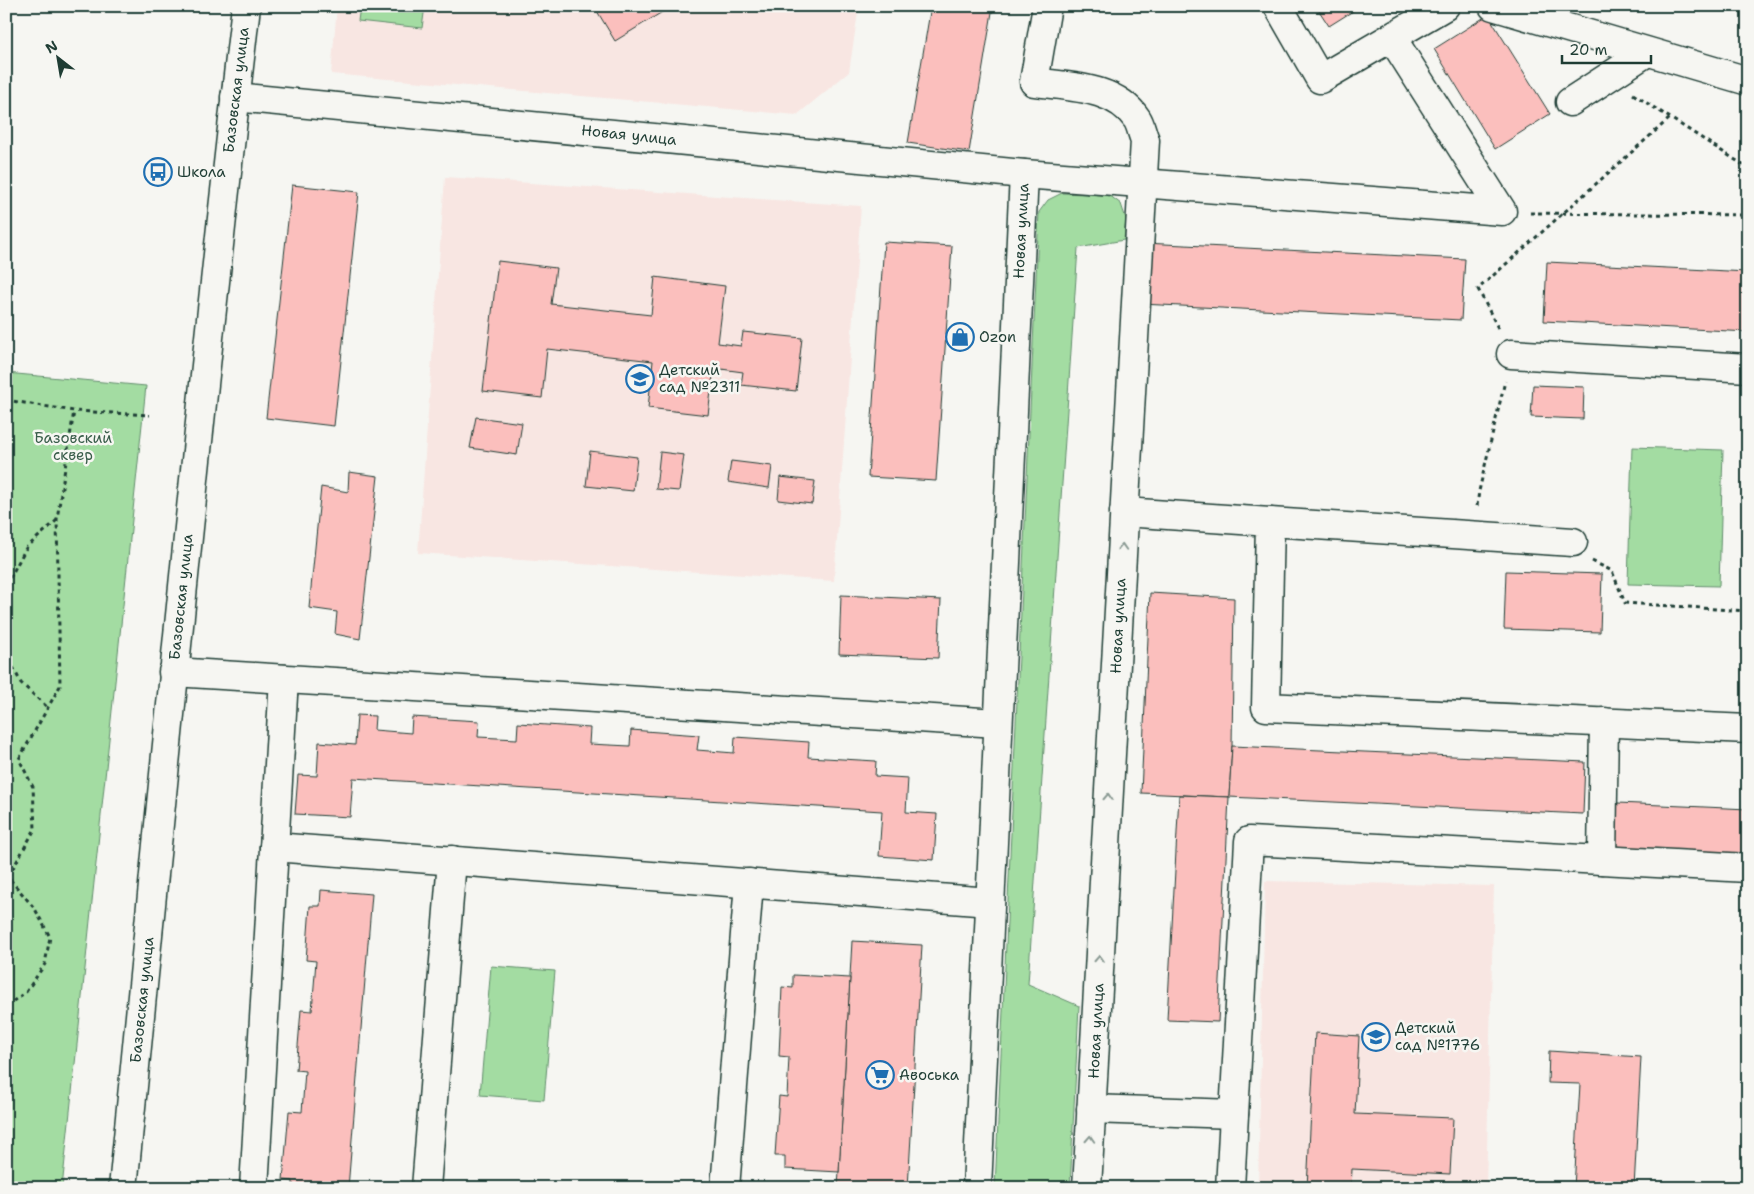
<svg xmlns="http://www.w3.org/2000/svg" width="1754" height="1194" font-family="'Shantell Sans',sans-serif">
  <style>
    .built { fill: #f8e6e2 }
    .green { fill: #a3dca2; stroke: #618c6b }
    .building { fill: #fbbfbd; stroke: #1f3d34 }
    .lines { fill: none; stroke-linecap: round; stroke-linejoin: round }
    .minor-casing { stroke: #1f3d34; stroke-width: 31 }
    .path { stroke: #1f3d34; stroke-width: 3; stroke-dasharray: 4 4; stroke-linecap: butt }
    .minor { stroke: #f6f6f2; stroke-width: 28 }
    .oneway { stroke: #8a9a93 }
    .labels { text-anchor: middle; stroke-width: 5; stroke-linejoin: round; paint-order: stroke }
    .street-label { font-size: 15px; fill: #1f3d34; stroke: #f6f6f2 }
    .poi-label { font-size: 15px; fill: #1f3d34; stroke: #f6f6f2; text-anchor: start }
    .park-label { font-size: 15px; fill: #395d4a; stroke: #f6f6f2 }
  </style>
  <rect width="100%" height="100%" fill="#f6f6f2"/>
  <filter id="ink" filterUnits="userSpaceOnUse"><feTurbulence type="fractalNoise" baseFrequency=".02" numOctaves="2"/><feDisplacementMap in="SourceGraphic" scale="10" xChannelSelector="R" yChannelSelector="G"/><feConvolveMatrix kernelMatrix="1 2 1 2 8 2 1 2 1" color-interpolation-filters="sRGB"/></filter>
  <g filter="url(#ink)">
    <g class="built">
      <path d="M337 6H859L849 72 797 115 331 74Z"/>
      <path d="M445 177 861 206 834 581 418 553Z"/>
      <path d="M1265 881 1494 886 1486 1188H1258Z"/>
    </g>
    <g class="green">
      <path d="M360 6H425L422 28 358 21Z"/>
      <path d="M1062 193 1109 195 1121 204 1126 219 1124 240 1078 248 1028 984 1079 1006 1070 1188H995L1039 212 1048 200Z"/>
      <path d="M6 373 146 386 62 1188H6Z"/>
      <path d="M1632 447 1723 450 1719 586 1628 584Z"/>
      <path d="M491 966 555 971 544 1100 480 1095Z"/>
    </g>
    <g class="building">
      <path d="M594 6H672L615 41Z"/>
      <path d="M931 6H993L969 152 908 143Z"/>
      <path d="M1316 6H1361L1329 26Z"/>
      <path d="M1488 15 1550 114 1495 149 1434 49Z"/>
      <path d="M292 185 359 192 334 426 266 418Z"/>
      <path d="M884 242 952 246 936 481 868 477Z"/>
      <path d="M1144 243 1465 259 1461 320 1141 304Z"/>
      <path d="M498 261 556 268 551 304 651 315 655 277 725 286 718 343 741 346 743 332 802 338 796 391 741 385 743 372 714 368 708 415 648 408 653 361 547 349 542 398 483 391Z"/>
      <path d="M1547 262 1748 272V332L1544 321Z"/>
      <path d="M1533 385 1584 387 1583 419 1531 417Z"/>
      <path d="M476 417 522 423 517 455 470 448Z"/>
      <path d="M590 451 637 457 633 491 586 486Z"/>
      <path d="M660 452 684 455 679 491 656 489Z"/>
      <path d="M731 461 772 466 769 488 728 482Z"/>
      <path d="M349 472 378 476 360 639 335 634 337 612 309 608 321 487 348 492Z"/>
      <path d="M780 477 815 481 812 504 778 500Z"/>
      <path d="M1506 571 1602 574 1600 632 1504 629Z"/>
      <path d="M1150 593 1234 598 1232 746 1229 797 1141 793Z"/>
      <path d="M841 595 941 600 938 658 839 654Z"/>
      <path d="M357 715 375 716 374 730 411 733 412 717 479 721 478 737 517 739 518 723 590 728 589 744 630 746 631 730 699 735 697 750 734 753 735 737 809 742 808 757 876 761 875 776 908 778 906 812 937 814 934 860 879 856 882 811 353 778 350 817 295 814 298 775 317 776 319 742 355 745Z"/>
      <path d="M1232 746 1585 762 1583 814 1229 797Z"/>
      <path d="M1179 795 1229 797 1218 1022 1167 1020Z"/>
      <path d="M1596 802 1748 809V861L1594 854Z"/>
      <path d="M321 890 372 894 348 1188H293V1181L283 1180 289 1111 302 1112 305 1071 296 1070 301 1010 312 1011 316 961 306 960 310 906H320Z"/>
      <path d="M852 941 922 945 908 1188H838Z"/>
      <path d="M793 975 850 978 839 1172 785 1169V1156H775L779 1096 787 1097 789 1057 779 1056 782 987 793 988Z"/>
      <path d="M1315 1033 1359 1036 1355 1114 1453 1118 1450 1174 1352 1169 1351 1188H1307Z"/>
      <path d="M1549 1051 1641 1057 1634 1188H1574L1580 1084 1548 1083Z"/>
    </g>
    <g class="lines">
      <defs>
        <g id="minor">
          <path d="M1047 6 1034 82C1069 87 1115 86 1137 119 1141 125 1142 134 1145 140L1087 1188"/>
          <path d="M1278 6 1320 79 1445 6"/>
          <path d="M1493 6 1748 81"/>
          <path d="M235 97 1024 174 1502 211 1392 38"/>
          <path d="M1570 102 1647 52"/>
          <path d="M1511 354 1748 368"/>
          <path d="M1124 512 1270 522 1266 707 1748 729"/>
          <path d="M1270 522 1573 542"/>
          <path d="M173 672 998 723"/>
          <path d="M274 847 990 902"/>
          <path d="M1602 860 1604 722"/>
          <path d="M1091 1109 1234 1114"/>
          <path d="M123 1188C162 794 200 400 246 6"/>
          <path d="M254 1188 284 679"/>
          <path d="M426 1188 452 860"/>
          <path d="M725 1188 749 883"/>
          <path d="M977 1188 1024 174"/>
          <path d="M1230 1188 1249 841 1748 868"/>
        </g>
      </defs>
      <use href="#minor" class="minor-casing"/>
      <g class="path">
        <path d="M1633 94 1748 168"/>
        <path d="M1530 213 1748 215"/>
        <path d="M1498 328 1478 289 1670 118"/>
        <path d="M6 400 74 411 150 415"/>
        <path d="M1477 506 1479 491 1505 381"/>
        <path d="M1592 561 1612 571 1625 603 1748 611"/>
        <path d="M6 585 26 548 57 520"/>
        <path d="M6 653 21 683 48 708"/>
        <path d="M6 1006 26 992 45 964 50 937 35 909 8 877 35 829 33 787 19 759 60 686 57 519 74 411"/>
      </g>
      <use href="#minor" class="minor"/>
    </g>
    <defs><path id="oneway-chevron" d="M-2-3.5L2.5 0L-2 3.5" fill="none" stroke-width="1.6" stroke-linecap="round" stroke-linejoin="round" transform="scale(1.25)"/></defs>
    <g class="oneway">
      <use href="#oneway-chevron" transform="translate(1122 547) rotate(-87)"/>
      <use href="#oneway-chevron" transform="translate(1108 797) rotate(-87)"/>
      <use href="#oneway-chevron" transform="translate(1099 959) rotate(-87)"/>
      <use href="#oneway-chevron" transform="translate(1090 1139) rotate(-87)"/>
    </g>
  </g>
  <defs>
    <symbol id="bus-ring" viewBox="-11 -11 22 22"><circle r="9.5" fill="#f6f6f2" stroke="#1f6fb2" stroke-width="1.5"/><path d="M-5-6H5V4H4V6H2V4H-2V6H-4V4H-5ZM-3.5-4V0h7V-4ZM-3.5 1.2v1.5H-2V1.2ZM2 1.2v1.5H3.5V1.2Z" fill="#1f6fb2"/></symbol>
    <symbol id="shop-ring" viewBox="-11 -11 22 22"><circle r="9.5" fill="#f6f6f2" stroke="#1f6fb2" stroke-width="1.5"/><path d="M-5-2.5h2.3a2.7 3.5 0 0 1 5.4 0H5L5.5 6h-11ZM-1.5-2.5h3a1.5 2.3 0 0 0-3 0Z" fill="#1f6fb2"/></symbol>
    <symbol id="school-ring" viewBox="-11 -11 22 22"><circle r="9.5" fill="#f6f6f2" stroke="#1f6fb2" stroke-width="1.5"/><path d="M0-5L7-2L0 1L-7-2ZM-4 1L0 2.5L4 1V4Q0 6-4 4Z" fill="#1f6fb2"/></symbol>
    <symbol id="supermarket-ring" viewBox="-11 -11 22 22"><circle r="9.5" fill="#f6f6f2" stroke="#1f6fb2" stroke-width="1.5"/><path d="M-6-5.5h2.5l.6 2H6L4.5 2H-2.5L-4.4-4H-6ZM-1.5 3.2a1.3 1.3 0 1 0 .1 0ZM3 3.2a1.3 1.3 0 1 0 .1 0Z" fill="#1f6fb2"/></symbol>
  </defs>
  <g fill-rule="evenodd">
    <use href="#bus-ring" x="142" y="156" width="32" height="32"/>
    <use href="#shop-ring" x="944" y="321" width="32" height="32"/>
    <use href="#school-ring" x="624" y="363" width="32" height="32"/>
    <use href="#school-ring" x="1360" y="1021" width="32" height="32"/>
    <use href="#supermarket-ring" x="864" y="1059" width="32" height="32"/>
  </g>
  <g class="labels">
    <g class="street-label">
      <text transform="translate(236 90) rotate(-83)" y="5">Базовская улица</text>
      <text transform="translate(629 135) rotate(6)" y="5">Новая улица</text>
      <text transform="translate(1021 231) rotate(-87)" y="5">Новая улица</text>
      <text transform="translate(181 597) rotate(-84)" y="5">Базовская улица</text>
      <text transform="translate(1118 626) rotate(-87)" y="5">Новая улица</text>
      <text transform="translate(142 1000) rotate(-84)" y="5">Базовская улица</text>
      <text transform="translate(1096 1031) rotate(-87)" y="5">Новая улица</text>
    </g>
    <g class="poi-label">
      <text x="177" y="177">Школа</text>
      <text x="979" y="342">Ozon</text>
      <text x="659" y="375">Детский<tspan x="659" dy="17">сад №2311</tspan></text>
      <text x="1395" y="1033">Детский<tspan x="1395" dy="17">сад №1776</tspan></text>
      <text x="899" y="1080">Авоська</text>
    </g>
    <g class="park-label">
      <text x="73" y="443">Базовский<tspan x="73" dy="17">сквер</tspan></text>
    </g>
  </g>
  <rect width="1754" height="1194" fill="none" stroke="#f6f6f2" stroke-width="25"/>
  <rect x="12" y="12" width="1729" height="1169" fill="none" stroke="#1f3d34" stroke-width="2" filter="url(#ink)"/>
  <g transform="translate(58 58) rotate(329)" stroke="#f6f6f2" stroke-width="4" paint-order="stroke">
  <path d="M0-4L9 19L0 12L-9 19Z" fill="#1f3d34"/>
  <text y="-8" font-size="14" font-weight="bold" text-anchor="middle" fill="#1f3d34">N</text>
  </g>
  <path d="M1562 55v8h89v-8" fill="none" stroke="#1f3d34" stroke-width="2.5"/>
  <text x="1569" y="55" font-size="15" fill="#1f3d34" stroke="#f6f6f2" stroke-width="4" paint-order="stroke">20 m</text>
</svg>
